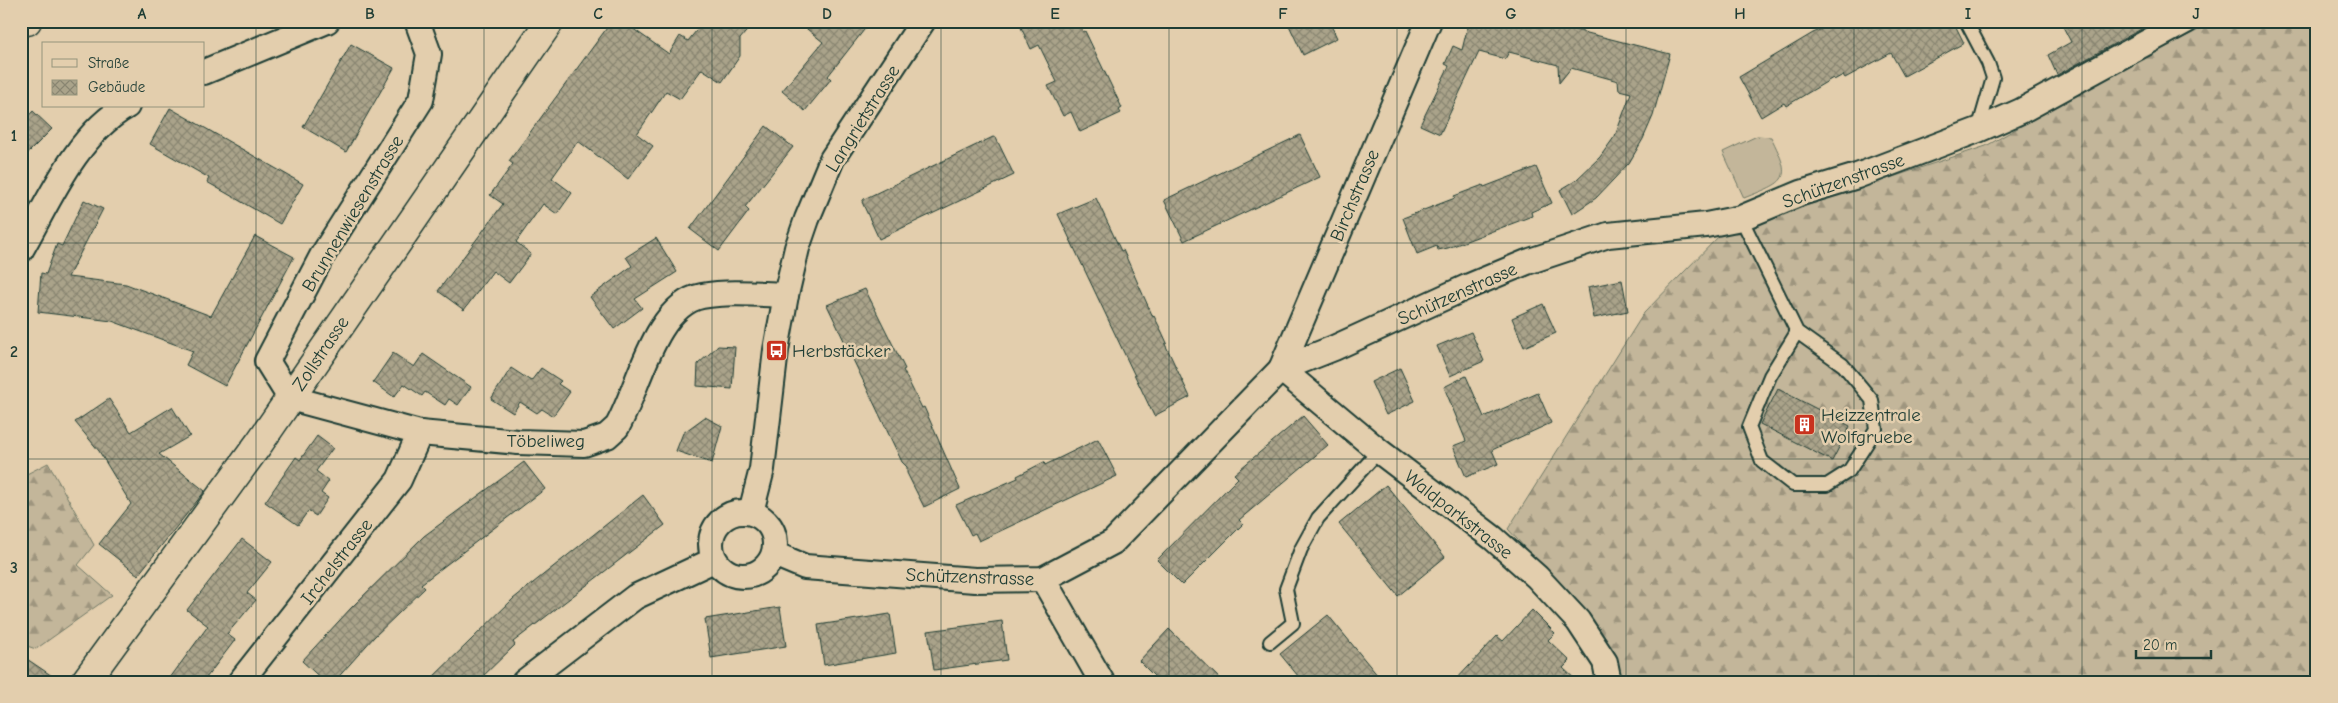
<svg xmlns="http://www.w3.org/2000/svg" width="2338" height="703" font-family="'Comic Neue',sans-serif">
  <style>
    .green { fill: #c3b69a; stroke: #717a67 }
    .forest { fill: url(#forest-firs); stroke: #717a67 }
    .building { fill: url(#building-cross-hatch); stroke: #1f3d34 }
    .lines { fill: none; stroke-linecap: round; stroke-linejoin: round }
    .lane-casing { stroke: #1f3d34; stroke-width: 16 }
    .street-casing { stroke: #1f3d34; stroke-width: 28 }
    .secondary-casing { stroke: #1f3d34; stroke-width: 31 }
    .primary-casing { stroke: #1f3d34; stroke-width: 31 }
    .lane { stroke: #e3cead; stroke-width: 12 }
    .street { stroke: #e3cead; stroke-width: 24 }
    .secondary { stroke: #e3cead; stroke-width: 28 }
    .primary { stroke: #e3cead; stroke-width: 28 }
    .grid { fill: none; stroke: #1f3d34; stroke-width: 1; stroke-opacity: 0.55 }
    .labels { text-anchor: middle; stroke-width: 5; stroke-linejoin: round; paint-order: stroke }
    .street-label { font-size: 19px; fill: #1f3d34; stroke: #e3cead }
    .poi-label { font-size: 19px; fill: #1f3d34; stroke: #e3cead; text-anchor: start }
    .neatline { fill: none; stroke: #1f3d34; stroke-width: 2 }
    .grid-label { font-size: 16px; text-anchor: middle; font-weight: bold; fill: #1f3d34 }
  </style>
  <defs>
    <pattern id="forest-firs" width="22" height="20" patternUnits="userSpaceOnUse" patternTransform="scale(1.25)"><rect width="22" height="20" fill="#c3b69a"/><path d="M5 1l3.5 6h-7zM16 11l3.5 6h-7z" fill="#9e957e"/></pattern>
    <pattern id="building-cross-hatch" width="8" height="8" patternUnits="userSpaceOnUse" patternTransform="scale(1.25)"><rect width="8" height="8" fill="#aaa38a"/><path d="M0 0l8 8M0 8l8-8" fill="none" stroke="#8a8672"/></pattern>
  </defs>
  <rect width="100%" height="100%" fill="#e3cead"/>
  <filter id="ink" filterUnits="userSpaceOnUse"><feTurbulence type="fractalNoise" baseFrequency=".02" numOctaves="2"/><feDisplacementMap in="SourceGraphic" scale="10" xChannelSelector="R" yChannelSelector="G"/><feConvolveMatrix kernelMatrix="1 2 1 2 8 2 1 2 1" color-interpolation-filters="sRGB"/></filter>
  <g filter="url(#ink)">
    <path class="green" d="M1757 136 1771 137C1793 181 1787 181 1744 198L1723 152Z"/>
    <g class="forest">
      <path d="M2217 21H2317V682H1620L1594 625 1508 529 1644 313 1721 234 1986 146 2132 63Z"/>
      <path d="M48 463 94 545 78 565 112 595 36 649 21 644V477Z"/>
    </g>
    <g class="building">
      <path d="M612 21H622L669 54 680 36 688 41 704 21H755L740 39V56L722 82 702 69 680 99 666 91 637 134 653 146 628 179 578 141 552 178 572 193 557 214 543 204 516 242 531 254 509 283 493 271 464 310 438 291 503 204 490 195 513 164 509 161Z"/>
      <path d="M797 21H871L828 76 831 79 805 111 782 91 823 42Z"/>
      <path d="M1018 21H1078L1083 32 1085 31 1122 108 1119 110 1121 113 1080 132 1071 112 1063 116 1048 86 1057 82 1039 45 1031 49Z"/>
      <path d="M1287 21H1329L1337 38 1303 55Z"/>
      <path d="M1469 21H1540L1670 54 1653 116 1643 139 1629 163 1596 198 1572 214 1560 190 1575 181 1600 157 1615 136 1631 93 1619 90 1618 81 1571 68 1559 83 1558 65 1509 52 1505 59 1479 52 1440 134 1420 125 1449 66 1445 64 1453 46 1462 50Z"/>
      <path d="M1839 21H1953L1964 43 1904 76 1891 53 1845 78 1843 75 1834 80 1833 78 1786 106 1784 103 1761 117 1739 77 1813 33Z"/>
      <path d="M2060 21H2156L2057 75 2048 55 2071 42Z"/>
      <path d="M351 44 394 68 346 152 303 127Z"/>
      <path d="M170 108 303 184 280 224 207 182 209 178 150 144Z"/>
      <path d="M33 111 52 129 21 160V124Z"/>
      <path d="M766 126 793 147 745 207 749 211 719 251 690 229Z"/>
      <path d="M1300 135 1320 177 1184 241 1164 200Z"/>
      <path d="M993 137 996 138 1014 175 879 239 862 202 864 199Z"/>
      <path d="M1536 167 1552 203 1531 212 1532 216 1448 248 1438 250 1437 246 1417 254 1403 218 1455 198 1454 196 1483 185 1484 187Z"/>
      <path d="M1096 198 1121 251 1123 250 1153 317 1154 316 1162 332 1167 343 1165 344 1190 397 1154 416 1058 214Z"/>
      <path d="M84 200 103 209 68 277 126 284 211 316 255 236 294 257 225 386 186 365 193 351 112 321 38 312 41 273 46 274 57 244 62 246Z"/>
      <path d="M656 238 677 272 635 299 642 308 614 329 590 297 632 266 626 257Z"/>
      <path d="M1622 280 1628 311 1594 318 1588 287Z"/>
      <path d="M865 289 905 369 903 370 922 408 924 407 960 489 924 507 907 473V467L902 462 827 305Z"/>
      <path d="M1543 304 1556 333 1524 347 1512 318Z"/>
      <path d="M1471 332 1484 361 1450 376 1437 346Z"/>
      <path d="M718 346 735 347 732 389 697 386 698 364Z"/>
      <path d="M393 353 414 367 423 354 471 387 458 405 449 399 445 405 425 392 422 396 404 384 394 397 373 382Z"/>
      <path d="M511 368 531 381 541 368 561 381 558 384 570 392 553 416 542 409 537 413 520 402 513 413 491 399Z"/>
      <path d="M1400 368 1415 401 1386 415 1371 382Z"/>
      <path d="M1466 376 1484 417 1538 393 1551 423 1492 450 1498 464 1466 477 1453 446 1466 441 1444 387Z"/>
      <path d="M1778 389 1850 426 1832 461 1760 424Z"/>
      <path d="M109 399 131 432 172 407 190 436 159 454 205 491 138 575 99 544 131 504 99 451 75 422Z"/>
      <path d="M1303 416 1328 445 1239 520 1243 524 1182 585 1157 560 1238 478 1234 474Z"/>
      <path d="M705 417 722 426 712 463 676 451 683 433Z"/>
      <path d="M317 436 333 448 316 471 329 481 321 493 328 498 316 516 308 511 298 525 265 502 296 457 300 460Z"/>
      <path d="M1098 439 1117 476 979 541 975 533 971 535 956 505 1018 478 1017 476 1044 462 1045 465Z"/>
      <path d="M524 462 545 489 421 584 425 588 374 637 334 682H325L302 661 351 608 424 536Z"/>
      <path d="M1386 485 1445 557 1398 596 1339 524Z"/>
      <path d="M643 495 665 525 513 642 515 645 477 682H428L513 599Z"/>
      <path d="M242 539 272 562 247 593 256 600 227 634 235 640 203 682H167L208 626 187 610Z"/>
      <path d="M780 607 786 646 711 658 705 619Z"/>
      <path d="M1532 610 1555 633 1548 640 1570 661 1563 668 1578 682H1454L1497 636 1503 641Z"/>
      <path d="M890 614 896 653 824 665 818 625Z"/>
      <path d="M1328 615 1383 682H1303L1280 654Z"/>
      <path d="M1002 621 1007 660 934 670 928 631Z"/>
      <path d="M1169 629 1223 682H1160L1139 661Z"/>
      <path d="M21 655 61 682H21Z"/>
    </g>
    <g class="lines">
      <defs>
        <g id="lane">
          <path d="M1966 21 1988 63 1993 78 1978 130"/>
          <path d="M1741 218 1797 332 1843 365 1872 400 1876 429 1849 471 1827 485H1793L1762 461 1749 427 1770 376 1797 332"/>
          <path d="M1270 642 1293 623 1286 589 1301 549 1318 518 1379 451"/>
        </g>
        <g id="street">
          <path d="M417 21 429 54 421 100 322 256 267 361 290 398 420 433 518 442 584 444 607 436 617 427C638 391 654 305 702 296 729 291 758 294 786 295"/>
          <path d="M204 72 327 21"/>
          <path d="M21 250C49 201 76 135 127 106"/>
          <path d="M1281 369 1379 451 1493 538 1537 577 1578 621 1605 662 1609 682"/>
          <path d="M1281 369 1429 21"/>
          <circle cx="743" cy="544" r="32"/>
          <path d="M751 512 762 469 776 350 786 295 797 248 807 219 832 159 923 21"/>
          <path d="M774 554 805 567 975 580 1043 579 1113 542 1281 369 1334 348 1467 287 1527 262 1608 235 1706 225 1741 218 1801 193 1857 176 1978 130 2021 111 2186 21"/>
          <path d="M1043 579 1102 682"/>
          <path d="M240 682 399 480 420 433"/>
          <path d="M524 682 635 597 714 560"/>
        </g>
        <path id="secondary" d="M21 22 27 21"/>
        <path id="primary" d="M85 682 260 442 550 21"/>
      </defs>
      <use href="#lane" class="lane-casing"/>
      <use href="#street" class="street-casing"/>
      <use href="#secondary" class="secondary-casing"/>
      <use href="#primary" class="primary-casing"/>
      <use href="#lane" class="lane"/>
      <use href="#street" class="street"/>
      <use href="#secondary" class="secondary"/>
      <use href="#primary" class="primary"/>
    </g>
  </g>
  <path class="grid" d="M256 21V682M484 21V682M712 21V682M941 21V682M1169 21V682M1397 21V682M1626 21V682M1854 21V682M2082 21V682M21 243H2317M21 459H2317"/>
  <defs>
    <symbol id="bus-square" viewBox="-11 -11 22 22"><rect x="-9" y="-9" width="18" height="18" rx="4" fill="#c8321e" stroke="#e3cead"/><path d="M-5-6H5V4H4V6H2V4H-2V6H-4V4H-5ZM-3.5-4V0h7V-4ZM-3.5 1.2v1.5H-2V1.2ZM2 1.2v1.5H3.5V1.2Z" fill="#fff"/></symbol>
    <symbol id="building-square" viewBox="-11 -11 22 22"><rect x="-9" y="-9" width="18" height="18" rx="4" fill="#c8321e" stroke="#e3cead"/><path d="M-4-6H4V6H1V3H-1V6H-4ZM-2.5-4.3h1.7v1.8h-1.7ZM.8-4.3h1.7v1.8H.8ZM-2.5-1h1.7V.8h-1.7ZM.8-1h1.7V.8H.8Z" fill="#fff"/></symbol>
  </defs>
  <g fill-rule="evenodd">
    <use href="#bus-square" x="764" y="338" width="25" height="25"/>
    <use href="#building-square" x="1792" y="412" width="25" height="25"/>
  </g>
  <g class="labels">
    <g class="street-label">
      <text transform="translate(862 118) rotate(-58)" y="7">Langrietstrasse</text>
      <text transform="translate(1843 180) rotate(-20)" y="7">Schützenstrasse</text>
      <text transform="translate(1354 195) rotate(-67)" y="7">Birchstrasse</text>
      <text transform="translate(352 213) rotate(-59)" y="7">Brunnenwiesenstrasse</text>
      <text transform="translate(1457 293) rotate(-24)" y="7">Schützenstrasse</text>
      <text transform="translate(320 353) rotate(-56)" y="7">Zollstrasse</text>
      <text x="546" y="447">Töbeliweg</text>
      <text transform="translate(1459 514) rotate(38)" y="7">Waldparkstrasse</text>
      <text transform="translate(336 561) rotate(-52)" y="7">Irchelstrasse</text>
      <text transform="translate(970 576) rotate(2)" y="7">Schützenstrasse</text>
    </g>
    <g class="poi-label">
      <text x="792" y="357">Herbstäcker</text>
      <text x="1821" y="421">Heizzentrale<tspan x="1821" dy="22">Wolfgruebe</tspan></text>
    </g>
  </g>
  <rect width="2338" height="703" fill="none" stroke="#e3cead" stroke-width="55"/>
  <rect x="42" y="42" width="162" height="65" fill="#e3cead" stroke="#95947d"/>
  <rect x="52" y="59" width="25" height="8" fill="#e3cead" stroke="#95947d"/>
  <text x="88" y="68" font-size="15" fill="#1f3d34">Straße</text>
  <rect x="52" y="80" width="25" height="15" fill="url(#building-cross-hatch)" stroke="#95947d"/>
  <text x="88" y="92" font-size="15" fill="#1f3d34">Gebäude</text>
  <path d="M2136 650v8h75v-8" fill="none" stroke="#1f3d34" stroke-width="2.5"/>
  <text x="2143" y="650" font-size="15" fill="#1f3d34" stroke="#e3cead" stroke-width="4" paint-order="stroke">20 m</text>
  <rect x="28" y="28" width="2282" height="648" class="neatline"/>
  <g class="grid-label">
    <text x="142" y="19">A</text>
    <text x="370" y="19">B</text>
    <text x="598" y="19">C</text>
    <text x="827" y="19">D</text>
    <text x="1055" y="19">E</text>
    <text x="1283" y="19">F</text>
    <text x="1511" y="19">G</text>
    <text x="1740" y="19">H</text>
    <text x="1968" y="19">I</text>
    <text x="2196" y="19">J</text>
    <text x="14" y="141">1</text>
    <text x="14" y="357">2</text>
    <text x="14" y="573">3</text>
  </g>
</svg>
